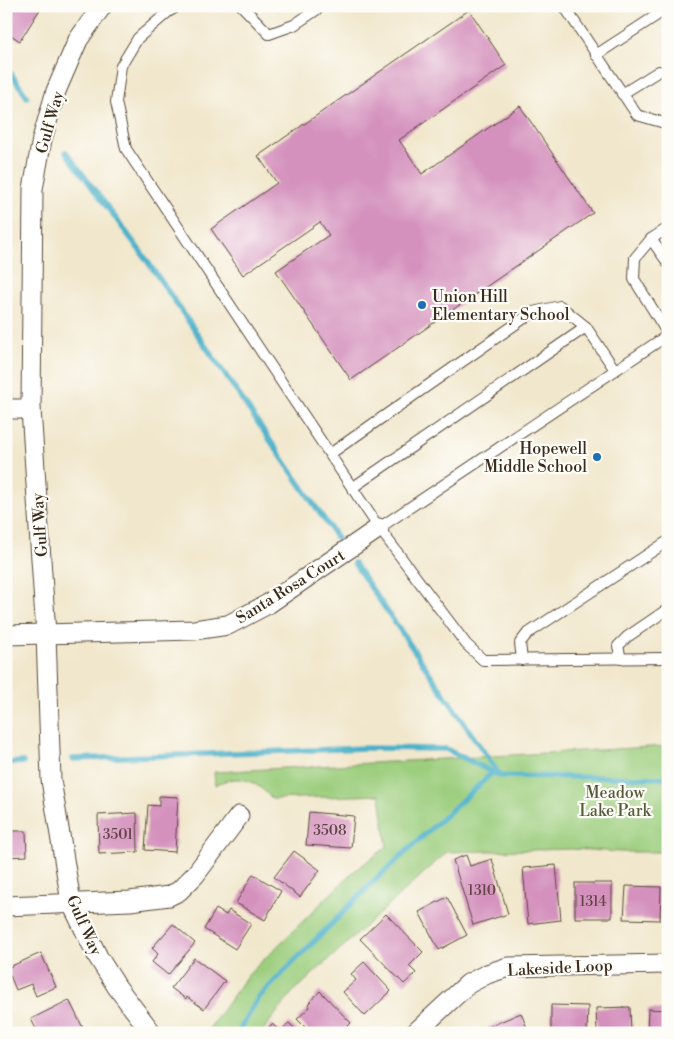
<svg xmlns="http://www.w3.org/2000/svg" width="674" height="1039" font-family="'Libre Bodoni',serif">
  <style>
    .green { fill: #9cce7e; stroke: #6c7c4e }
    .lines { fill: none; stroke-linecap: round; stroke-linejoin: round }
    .stream { stroke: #4ab0c9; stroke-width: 5.5 }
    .building { fill: #d491bd }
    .service-casing { stroke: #564638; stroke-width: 12 }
    .minor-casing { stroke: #564638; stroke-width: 21 }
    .service { stroke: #fff; stroke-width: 10 }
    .minor { stroke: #fff; stroke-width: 19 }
    .poi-dot { fill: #1f6fb2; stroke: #fdfcf7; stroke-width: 2 }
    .labels { text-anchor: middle; stroke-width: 4.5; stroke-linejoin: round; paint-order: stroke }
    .number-label { font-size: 14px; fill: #614446 }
    .street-label { font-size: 16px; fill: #3b2a1e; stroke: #fdfcf7 }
    .poi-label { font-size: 16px; fill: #3b2a1e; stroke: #fdfcf7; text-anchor: start }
    .park-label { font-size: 16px; fill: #585b3b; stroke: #fdfcf7 }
  </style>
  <rect width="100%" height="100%" fill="#fdfcf7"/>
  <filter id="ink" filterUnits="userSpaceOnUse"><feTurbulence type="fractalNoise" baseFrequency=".02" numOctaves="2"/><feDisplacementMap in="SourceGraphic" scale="10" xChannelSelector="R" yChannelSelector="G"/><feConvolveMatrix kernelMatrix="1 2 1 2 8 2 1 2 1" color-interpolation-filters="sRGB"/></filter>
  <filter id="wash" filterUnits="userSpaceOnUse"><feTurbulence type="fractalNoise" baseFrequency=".0096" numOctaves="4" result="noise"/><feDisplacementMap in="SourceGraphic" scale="20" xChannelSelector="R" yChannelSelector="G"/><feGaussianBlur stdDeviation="1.12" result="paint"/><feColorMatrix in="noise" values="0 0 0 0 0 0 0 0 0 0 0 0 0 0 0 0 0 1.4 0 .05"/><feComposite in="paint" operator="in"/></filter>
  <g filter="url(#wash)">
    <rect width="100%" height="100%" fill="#f1e7cc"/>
    <path class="green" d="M668 746V852H621L572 849 447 852 292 993 261 1033H206L248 975 354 871 387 847 380 795 272 799C255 780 240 773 215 785L214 772Z"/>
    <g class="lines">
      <g class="stream">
        <path d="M6 70 10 72 27 97"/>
        <path d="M66 152 141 252 337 538"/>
        <path d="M354 563 499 774"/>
        <path d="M73 759 366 748 446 749 500 776 668 778"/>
        <path d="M6 763 23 762"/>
        <path d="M238 1033 258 998 374 881 493 772"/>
      </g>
    </g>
    <g id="blocks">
      <g class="building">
        <path d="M7 6H42L20 41 6 32Z"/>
        <path d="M469 10 506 65 399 140 422 174 520 106 593 213 351 380 276 271 329 235 320 222 243 275 211 229 277 183 258 156Z"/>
        <path d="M159 796 178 797 175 852 145 850 148 805 159 806Z"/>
        <path d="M309 812 354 816 351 848 306 845Z"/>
        <path d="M137 813 138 852 99 854 98 815Z"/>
        <path d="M6 821H8L9 831H26L27 856 6 857Z"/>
        <path d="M294 851 320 870 300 897 274 877Z"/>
        <path d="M466 855 470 866 492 859 508 914 473 925 453 860Z"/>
        <path d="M556 865 561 920 528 924 523 868Z"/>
        <path d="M253 874 281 891 265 920 236 903Z"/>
        <rect x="575" y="883" width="37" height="35"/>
        <path d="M626 886 661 887 660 920 624 919Z"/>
        <path d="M447 897 467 935 439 950 419 912Z"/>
        <path d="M216 909 226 915 229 910 251 924 235 949 204 929Z"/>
        <path d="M386 914 423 952 409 966 416 973 404 984 360 939Z"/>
        <path d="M173 924 195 943 168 975 152 962 158 954 152 948Z"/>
        <path d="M41 953 56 987 36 996 31 984 16 990 7 968Z"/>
        <path d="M194 958 225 981 204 1009 187 997 186 999 171 988Z"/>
        <path d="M364 962 391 991 365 1016 343 992 356 980 351 974Z"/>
        <path d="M320 991 351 1023 341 1033H311L297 1019 310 1007 308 1004Z"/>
        <path d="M69 1000 84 1030 80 1033H38L31 1019Z"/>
        <path d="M551 1005 588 1006 587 1033H551Z"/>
        <path d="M630 1007 631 1033H597L596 1008Z"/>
        <path d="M648 1009 668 1010V1033H647Z"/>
        <path d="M521 1013 529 1033H490L488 1027Z"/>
        <path d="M289 1023 299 1033H264L272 1024 281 1032Z"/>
      </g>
    </g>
  </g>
  <g filter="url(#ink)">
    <use href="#blocks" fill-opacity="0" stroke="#564638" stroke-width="1"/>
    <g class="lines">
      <defs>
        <g id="service">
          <path d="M178 6 168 12 138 38 121 66 116 102 126 149 379 528 466 644 483 660 668 658"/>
          <path d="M242 6 269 34 294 25 322 6"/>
          <path d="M564 6 637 115 668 124"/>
          <path d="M596 55 668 8"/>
          <path d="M622 94 659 71"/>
          <path d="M668 228 651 239 635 258 634 279 668 334"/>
          <path d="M651 239 668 263"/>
          <path d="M586 327 615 370"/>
          <path d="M330 454 533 312 560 306 586 327 352 488"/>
          <path d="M379 528 668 335"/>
          <path d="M621 659 618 646 627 637 668 609"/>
          <path d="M522 660 520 643 527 634 668 541"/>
        </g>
        <g id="minor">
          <path d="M102 6 78 40 56 91 42 139 33 189 31 409 46 634 51 780 71 902 98 957 117 987 152 1033"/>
          <path d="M6 409H31"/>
          <path d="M6 635 194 630 228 625 268 604 379 528"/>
          <path d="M6 906 130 901 169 896 179 891 195 875 239 816"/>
          <path d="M415 1033 468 984 487 974 508 967 668 964"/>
        </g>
      </defs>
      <use href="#service" class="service-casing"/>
      <use href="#minor" class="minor-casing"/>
      <use href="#service" class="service"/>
      <use href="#minor" class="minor"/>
    </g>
  </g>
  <g class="poi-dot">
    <circle cx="422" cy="305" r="5"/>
    <circle cx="597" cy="457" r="5"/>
  </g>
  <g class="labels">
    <g class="number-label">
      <text x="330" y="835">3508</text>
      <text x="118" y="839">3501</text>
      <text x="482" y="895">1310</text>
      <text x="593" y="906">1314</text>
    </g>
    <g class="street-label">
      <text transform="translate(49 122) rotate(-74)" y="6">Gulf Way</text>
      <text transform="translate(39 525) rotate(-94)" y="6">Gulf Way</text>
      <text transform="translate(290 586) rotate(-32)" y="6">Santa Rosa Court</text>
      <text transform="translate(85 925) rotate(66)" y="6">Gulf Way</text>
      <text transform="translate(560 967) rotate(-3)" y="6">Lakeside Loop</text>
    </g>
    <g class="poi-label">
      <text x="432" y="302">Union Hill<tspan x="432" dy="18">Elementary School</tspan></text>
      <text x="587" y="454" text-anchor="end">Hopewell<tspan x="587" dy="18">Middle School</tspan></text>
    </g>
    <g class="park-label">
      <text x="615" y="798">Meadow<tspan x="615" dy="18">Lake Park</tspan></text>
    </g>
  </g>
  <rect width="674" height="1039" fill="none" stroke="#fdfcf7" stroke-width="25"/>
</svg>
